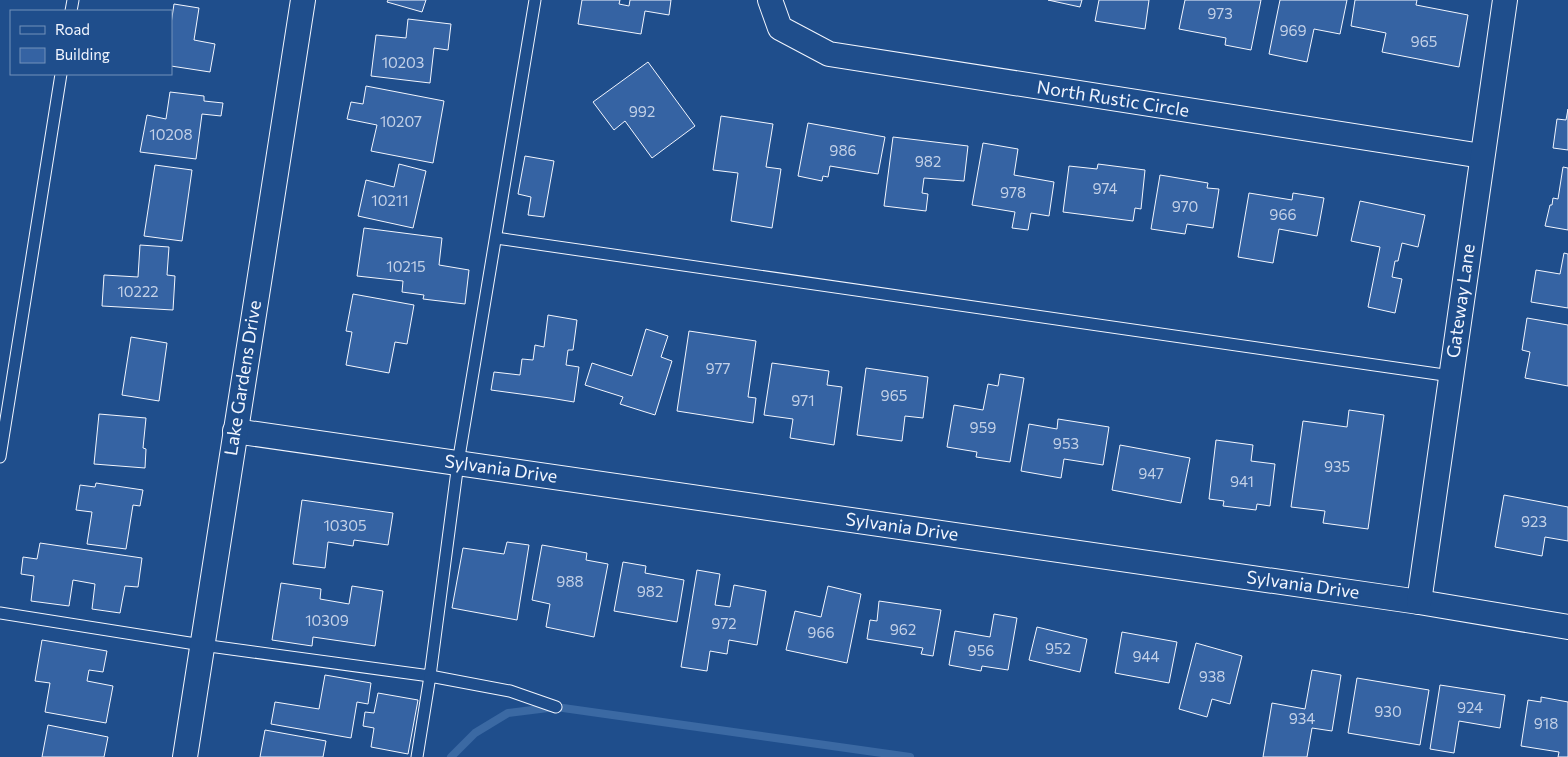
<svg xmlns="http://www.w3.org/2000/svg" width="1568" height="757" font-family="Commissioner,sans-serif">
  <style>
    .lines { fill: none; stroke-linecap: round; stroke-linejoin: round }
    .stream { stroke: #3b69a3; stroke-width: 8 }
    .building { fill: #3563a3; stroke: #f2f6ff }
    .service-casing { stroke: #f2f6ff; stroke-width: 13 }
    .minor-casing { stroke: #f2f6ff; stroke-width: 26 }
    .service { stroke: #1f4e8c; stroke-width: 11 }
    .minor { stroke: #1f4e8c; stroke-width: 24 }
    .labels { text-anchor: middle; stroke-width: 4; stroke-linejoin: round; paint-order: stroke }
    .number-label { font-size: 15px; fill: #c3d1e8 }
    .street-label { font-size: 18px; fill: #f2f6ff; stroke: #1f4e8c }
  </style>
  <rect width="100%" height="100%" fill="#1f4e8c"/>
  <g class="lines">
    <path class="stream" d="M451 757 475 733 508 713 556 707 910 757"/>
  </g>
  <g class="building">
    <path d="M388 0H426L422 12 387 2Z"/>
    <path d="M582 0H620L619 4 629 6 630 0H671L669 15 645 11 641 34 578 24Z"/>
    <path d="M1048 0H1082L1080 7Z"/>
    <path d="M1099 0H1149L1145 29 1095 21Z"/>
    <path d="M1185 0H1261L1251 50 1225 45 1226 38 1179 29Z"/>
    <path d="M1280 0H1347L1340 34 1314 29 1307 62 1269 54Z"/>
    <path d="M1355 0H1417L1416 5 1468 15 1459 67 1382 52 1386 33 1351 26Z"/>
    <path d="M174 4 199 8 194 40 215 44 210 72 171 66V24Z"/>
    <path d="M408 19 451 24 448 50 434 48 430 83 371 76 376 35 406 38Z"/>
    <path d="M648 62 695 126 652 158 625 121 614 130 593 102Z"/>
    <path d="M366 86 444 101 433 163 371 151 377 125 347 119 351 102 363 104Z"/>
    <path d="M170 92 204 96V101L223 103 221 116 202 114 196 159 140 152 147 115 166 119Z"/>
    <path d="M1568 109V150L1553 148 1557 119 1566 120Z"/>
    <path d="M721 116 773 124 766 167 781 169 772 228 731 221 738 173 713 170Z"/>
    <path d="M808 123 885 137 878 174 830 166 828 177 823 176 822 181 798 176Z"/>
    <path d="M893 137 968 146 964 181 924 178 922 193 928 194 926 211 884 206Z"/>
    <path d="M983 143 1018 149 1014 175 1054 182 1049 216 1031 213 1028 230 1012 228 1015 212 972 205Z"/>
    <path d="M525 156 554 161 544 217 528 215 531 197 518 194Z"/>
    <path d="M399 164 426 171 413 228 358 216 366 180 394 187Z"/>
    <path d="M1098 164 1145 170 1141 209 1135 208 1133 221 1063 212 1069 166 1097 169Z"/>
    <path d="M155 165 192 170 182 241 144 236Z"/>
    <path d="M1563 167 1568 168V230L1545 226 1550 205H1552L1553 198 1558 199Z"/>
    <path d="M1160 175 1208 183 1207 188 1219 189 1213 228 1187 224 1185 234 1151 229Z"/>
    <path d="M1249 193 1292 200 1293 193 1324 198 1317 236 1279 229 1273 263 1238 257Z"/>
    <path d="M1360 201 1425 215 1418 247 1402 243 1398 261H1395L1392 277 1402 279 1395 313 1368 307 1380 247 1351 241Z"/>
    <path d="M364 228 442 238 439 265 469 270 465 304 423 299 424 295 402 292 403 281 357 276Z"/>
    <path d="M140 245 169 247 167 275 175 276 173 310 102 306 104 275 138 277Z"/>
    <path d="M1564 253 1568 254V308L1531 302 1536 270 1560 274Z"/>
    <path d="M353 294 414 305 407 344 395 342 389 373 346 365 352 332 346 331Z"/>
    <path d="M548 315 577 320 573 350H568L566 365 579 367 574 402 550 398 491 390 494 372 520 375 522 359 533 360 535 345 544 347Z"/>
    <path d="M1527 318 1568 325V386L1525 378 1530 352 1522 350Z"/>
    <path d="M646 329 668 336 661 357 672 361 655 415 620 404 623 397 585 385 592 363 632 376Z"/>
    <path d="M689 331 756 341 748 397 756 398 753 423 677 411Z"/>
    <path d="M131 337 167 343 159 401 122 395Z"/>
    <path d="M772 363 829 371 827 385 842 387 834 445 790 438 793 419 764 415Z"/>
    <path d="M866 368 928 377 923 418 905 416 902 441 857 435Z"/>
    <path d="M1000 374 1024 378 1010 462 976 457 977 452 947 447 954 405 983 410 988 384 998 386Z"/>
    <path d="M1349 410 1384 415 1368 529 1323 523 1325 511 1291 507 1303 421 1347 427Z"/>
    <path d="M99 414 146 418 143 448 146 449 145 468 94 464Z"/>
    <path d="M1058 419 1109 427 1103 465 1064 459 1061 478 1021 471 1029 424 1057 429Z"/>
    <path d="M1216 440 1253 445 1251 461 1275 464 1270 506 1257 504 1256 510 1223 506 1224 501 1209 499Z"/>
    <path d="M1120 445 1190 458 1181 503 1112 490Z"/>
    <path d="M96 483 143 490 140 506 133 505 126 549 87 544 92 512 76 510 80 485 95 487Z"/>
    <path d="M1504 495 1568 507V541L1545 537 1542 556 1495 547Z"/>
    <path d="M302 500 393 513 388 545 354 540 353 546 328 542 325 568 293 564Z"/>
    <path d="M507 542 529 545 517 620 452 608 463 548 504 554Z"/>
    <path d="M40 543 142 558 138 587 125 586 120 613 92 609 95 584 73 580 69 606 31 601 34 576 21 574 23 557 37 559Z"/>
    <path d="M542 545 587 553 586 560 608 564 594 637 546 627 550 604 532 600Z"/>
    <path d="M623 562 646 566 645 573 684 580 677 622 614 611Z"/>
    <path d="M697 570 720 574 715 605 730 607 734 585 766 591 757 645 729 640 727 654 710 651 707 671 681 667Z"/>
    <path d="M281 583 321 589 320 599 349 604 352 586 383 591 375 646 313 637 312 646 272 640Z"/>
    <path d="M828 586 861 594 847 663 786 650 795 611 821 617Z"/>
    <path d="M879 601 941 610 933 656 921 654 923 648 867 639 870 620 877 621Z"/>
    <path d="M994 614 1017 618 1008 670 982 666 981 671 949 665 955 631 990 637Z"/>
    <path d="M1037 627 1087 639 1080 672 1029 660Z"/>
    <path d="M1122 632 1177 642 1169 683 1115 673Z"/>
    <path d="M42 640 107 651 103 672 89 670 87 681 113 686 106 723 45 712 50 683 35 681Z"/>
    <path d="M1196 643 1242 656 1230 704 1212 699 1207 717 1179 709Z"/>
    <path d="M1312 670 1341 675 1332 731 1312 728 1307 757H1263L1272 703 1305 709Z"/>
    <path d="M325 675 371 683 368 704 357 702 351 738 271 724 275 702 319 709Z"/>
    <path d="M1357 678 1429 690 1420 745 1348 733Z"/>
    <path d="M1440 685 1505 695 1500 728 1459 721 1454 753 1430 749Z"/>
    <path d="M378 693 418 700 408 754 371 747 374 728 363 726 365 712 374 713Z"/>
    <path d="M1541 697 1568 702V757H1558L1559 752 1521 746 1528 700 1541 702Z"/>
    <path d="M48 725 108 737 104 757H42Z"/>
    <path d="M265 730 326 741 323 757H260Z"/>
  </g>
  <g class="lines">
    <defs>
      <g id="service">
        <path d="M71 11 73 0"/>
        <path d="M496 238 1451 376"/>
        <path d="M0 457 61 74"/>
        <path d="M0 613 202 645 430 676 458 463 535 0"/>
        <path d="M417 757 430 676 510 691 556 707"/>
      </g>
      <g id="minor">
        <path d="M770 0 780 28 829 54 1482 156"/>
        <path d="M235 431 1419 602 1568 627"/>
        <path d="M1419 602 1505 0"/>
        <path d="M185 757 303 0"/>
      </g>
    </defs>
    <use href="#service" class="service-casing"/>
    <use href="#minor" class="minor-casing"/>
    <use href="#service" class="service"/>
    <use href="#minor" class="minor"/>
  </g>
  <g class="labels">
    <g class="number-label">
      <text x="1220" y="19">973</text>
      <text x="1293" y="36">969</text>
      <text x="1424" y="47">965</text>
      <text x="403" y="68">10203</text>
      <text x="642" y="117">992</text>
      <text x="401" y="127">10207</text>
      <text x="171" y="140">10208</text>
      <text x="843" y="156">986</text>
      <text x="928" y="167">982</text>
      <text x="1105" y="194">974</text>
      <text x="1013" y="198">978</text>
      <text x="390" y="206">10211</text>
      <text x="1185" y="212">970</text>
      <text x="1283" y="220">966</text>
      <text x="406" y="272">10215</text>
      <text x="138" y="297">10222</text>
      <text x="718" y="374">977</text>
      <text x="894" y="401">965</text>
      <text x="803" y="406">971</text>
      <text x="983" y="433">959</text>
      <text x="1066" y="449">953</text>
      <text x="1337" y="472">935</text>
      <text x="1151" y="479">947</text>
      <text x="1242" y="487">941</text>
      <text x="1534" y="527">923</text>
      <text x="345" y="531">10305</text>
      <text x="570" y="587">988</text>
      <text x="650" y="597">982</text>
      <text x="327" y="626">10309</text>
      <text x="724" y="629">972</text>
      <text x="903" y="635">962</text>
      <text x="821" y="638">966</text>
      <text x="1058" y="654">952</text>
      <text x="981" y="656">956</text>
      <text x="1146" y="662">944</text>
      <text x="1212" y="682">938</text>
      <text x="1470" y="713">924</text>
      <text x="1388" y="717">930</text>
      <text x="1302" y="724">934</text>
      <text x="1546" y="729">918</text>
    </g>
    <g class="street-label">
      <text transform="translate(1113 99) rotate(9)" y="6">North Rustic Circle</text>
      <text transform="translate(1461 301) rotate(-82)" y="6">Gateway Lane</text>
      <text transform="translate(243 378) rotate(-81)" y="6">Lake Gardens Drive</text>
      <text transform="translate(501 469) rotate(8)" y="6">Sylvania Drive</text>
      <text transform="translate(902 527) rotate(8)" y="6">Sylvania Drive</text>
      <text transform="translate(1303 585) rotate(8)" y="6">Sylvania Drive</text>
    </g>
  </g>
  <rect x="10" y="10" width="162" height="65" fill="#1f4e8c" stroke="#7391ba"/>
  <rect x="20" y="26" width="25" height="8" fill="#1f4e8c" stroke="#7391ba"/>
  <text x="55" y="35" font-size="15" fill="#f2f6ff">Road</text>
  <rect x="20" y="48" width="25" height="15" fill="#3563a3" stroke="#7391ba"/>
  <text x="55" y="60" font-size="15" fill="#f2f6ff">Building</text>
</svg>
